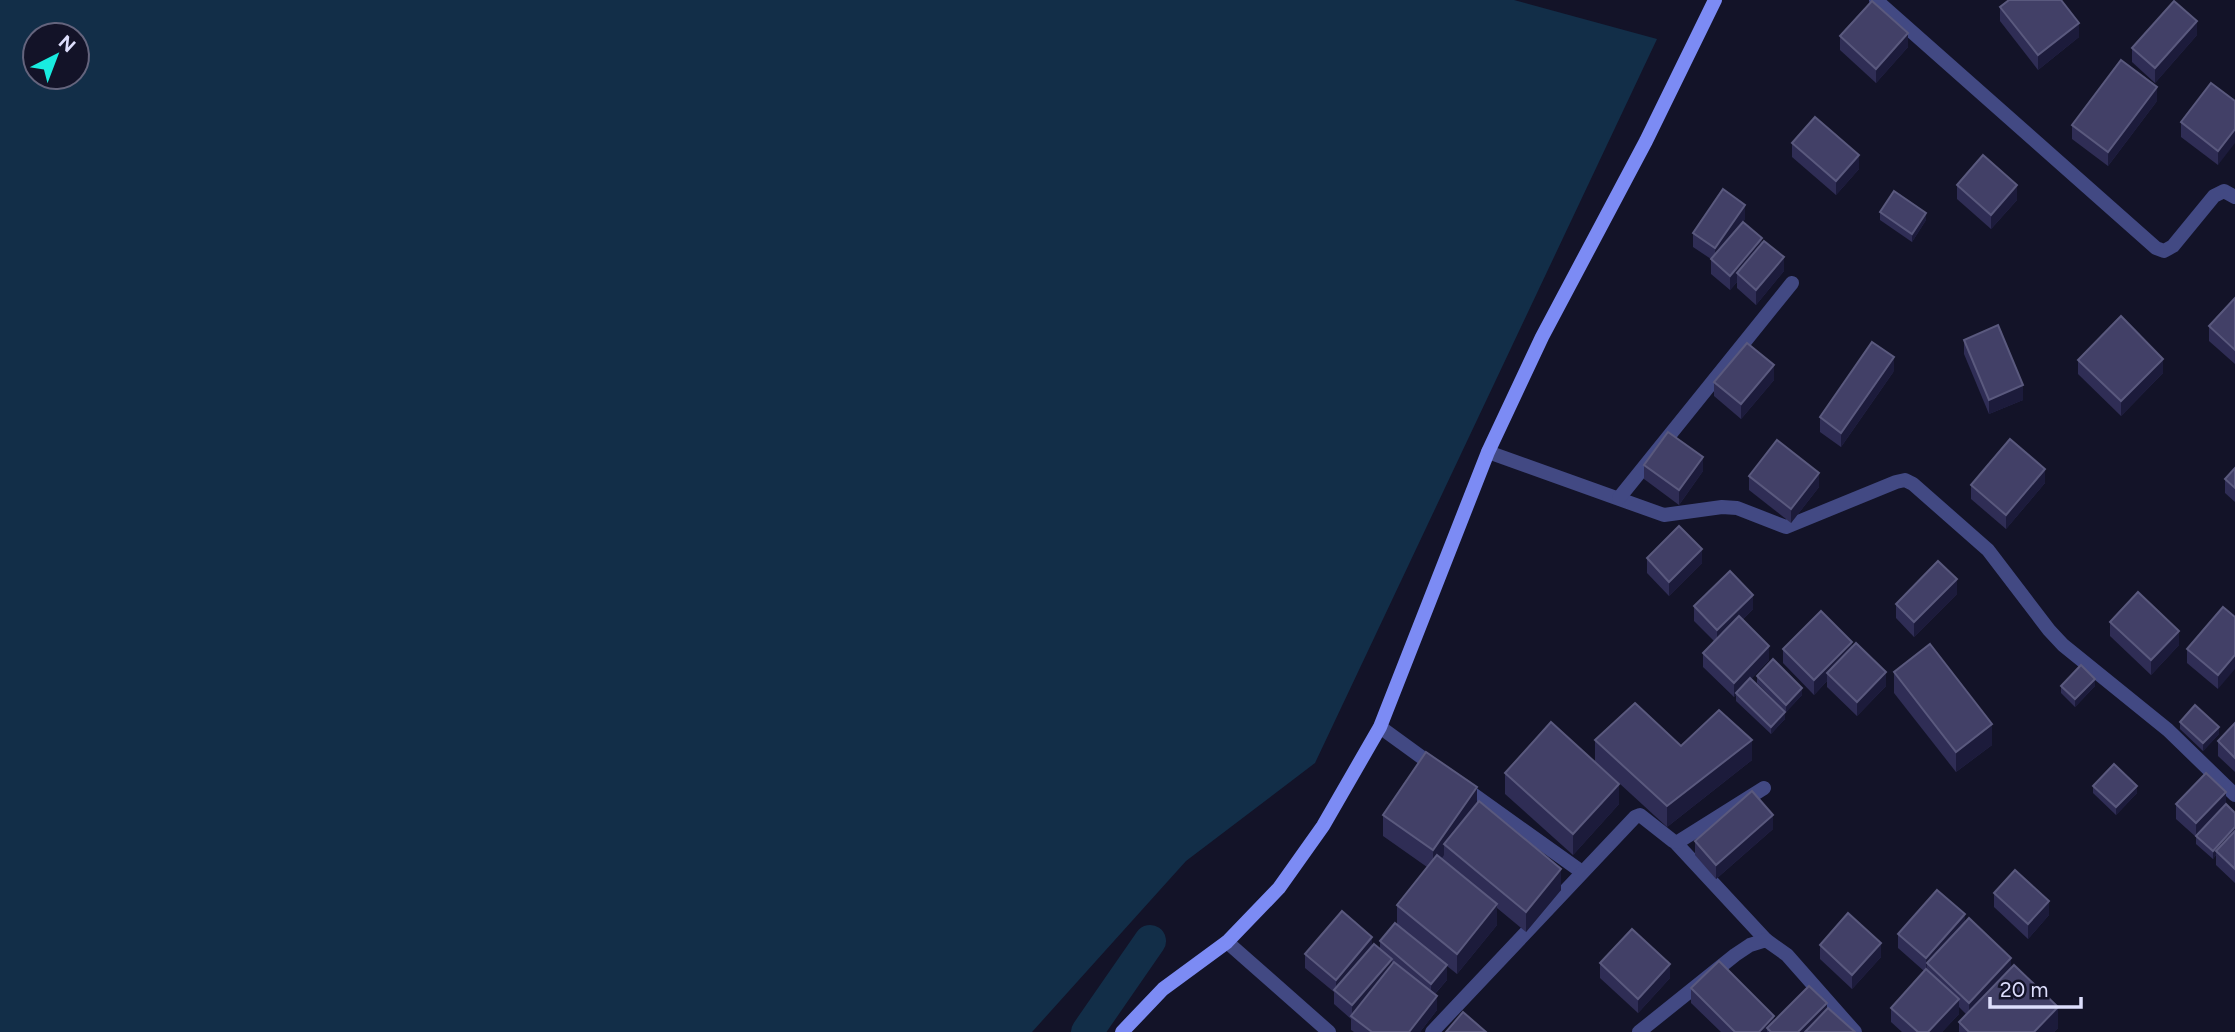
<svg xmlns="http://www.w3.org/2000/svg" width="2235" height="1032" font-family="Figtree,sans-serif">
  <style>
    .water { fill: #122e48; fill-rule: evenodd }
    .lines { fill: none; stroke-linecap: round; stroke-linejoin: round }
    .canal { stroke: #122e48; stroke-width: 32 }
    .street { stroke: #424983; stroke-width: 14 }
    .secondary { stroke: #7c8bf4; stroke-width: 14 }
    .wall { fill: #2f2d55 }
    .shaded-wall { fill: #1c1b3b }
    .building { fill: #424067; stroke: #5a597e; stroke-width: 2 }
  </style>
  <rect width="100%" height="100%" fill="#131328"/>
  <path class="water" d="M0 0H1514L1657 39 1315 763 1186 861 1032 1032H0ZM35 35H77V77H35Z"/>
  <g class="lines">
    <path class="canal" d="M1087 1032 1150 941"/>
    <g class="street">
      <path d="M1876 0 2156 248 2164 251 2173 246 2214 196 2224 191 2235 197"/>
      <path d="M1488 452 1664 515 1722 507 1737 508 1786 527 1896 482 1905 480 1913 484 1988 550 2049 630 2063 645 2168 730 2235 795"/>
      <path d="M1619 498 1792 283"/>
      <path d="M1380 727 1435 767"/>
      <path d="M1463 787 1582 872"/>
      <path d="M1675 842 1766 940"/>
      <path d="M1227 942 1329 1032"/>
      <path d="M1432 1032 1635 817 1640 815 1673 841 1678 842 1764 788"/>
      <path d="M1639 1032 1735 955 1750 945 1766 940 1787 955 1855 1032"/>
    </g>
    <path class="secondary" d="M1122 1032 1163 989 1227 942 1279 888 1323 826 1380 727 1488 452 1542 337 1646 141 1715 0"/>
  </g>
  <g class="wall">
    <path d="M2000 7 2079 37 2038 70 2000 21Z"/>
    <path d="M2197 35 2155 83 2132 62V48Z"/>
    <path d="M1840 36 1908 47 1876 83 1840 50Z"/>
    <path d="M2157 101 2108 166 2072 139V125Z"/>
    <path d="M2235 101 2218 165 2181 137V122Z"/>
    <path d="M1792 143 1859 169 1836 195 1792 157Z"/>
    <path d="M1957 185 2017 200 1991 229 1957 199Z"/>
    <path d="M1880 212 1926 220 1912 242 1880 220Z"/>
    <path d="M1745 219 1743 222 1762 243 1784 271 1756 305 1737 288V282L1730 290 1711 274V259L1693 247V233Z"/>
    <path d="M2235 298V364L2209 341V326Z"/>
    <path d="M1964 340 2023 400 1989 414 1964 354Z"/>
    <path d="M2078 360 2163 373 2121 416 2078 374Z"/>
    <path d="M1894 371 1841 447 1820 432V417Z"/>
    <path d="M1774 380 1741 419 1714 396V382Z"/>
    <path d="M1644 465 1703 471 1679 505 1644 479Z"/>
    <path d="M2235 468V502L2225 493V479Z"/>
    <path d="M1749 476 1819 487 1791 523 1749 490Z"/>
    <path d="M2045 483 2006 529 1971 499V485Z"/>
    <path d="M1647 558 1702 563 1669 596 1647 573Z"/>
    <path d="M1957 594 1914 637 1896 618V604Z"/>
    <path d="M1694 606 1753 609 1742 620 1769 660 1751 679 1785 719 1771 734 1736 701V695L1734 697 1703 667V653L1714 641 1694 621Z"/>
    <path d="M2223 607 2218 689 2187 663V649Z"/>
    <path d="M2110 622 2179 645 2151 675 2110 636Z"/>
    <path d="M1852 647 1886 686 1857 716 1827 687V681L1814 695 1783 663V649Z"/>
    <path d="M1894 672 1992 745 1956 772 1894 693Z"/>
    <path d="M1757 676 1802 695 1786 712 1757 683Z"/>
    <path d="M2061 686H2095L2075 707 2061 693Z"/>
    <path d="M2180 722 2219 734 2203 751 2180 729Z"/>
    <path d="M2235 723V772L2218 756V741Z"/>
    <path d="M1595 740 1681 746 1752 760 1667 827 1595 761Z"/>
    <path d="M1505 773 1619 804 1573 855 1505 794Z"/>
    <path d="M2093 786 2137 793 2116 815 2093 793Z"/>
    <path d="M1477 804 1561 890 1526 932 1497 908V925L1457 974 1447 966V980L1435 994 1437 1010 1420 1032H1354L1351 1030V1019L1334 1004V992L1305 968V954L1372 946 1380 949V941L1397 924V905L1427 867 1383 836V815Z"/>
    <path d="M2176 804H2226L2235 813V883L2216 865V855L2213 859 2196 844V837L2176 819Z"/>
    <path d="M1773 829 1716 879 1695 855V841Z"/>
    <path d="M1994 893 2049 915 2028 939 1994 907Z"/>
    <path d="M1965 922 2011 968 2058 1028 2054 1032H1959V1022L1966 1014 1959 1007V1014L1942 1032H1902L1891 1022V1008L1924 971 1898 948V934Z"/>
    <path d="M1820 945 1881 957 1852 989 1820 959Z"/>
    <path d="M1600 963 1670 978 1638 1013 1600 978Z"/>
    <path d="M1691 988 1774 1021 1827 1009 1855 1032H1721L1691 1003Z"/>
  </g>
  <g class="shaded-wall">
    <path d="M2197 21V35L2155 83V68Z"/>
    <path d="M2079 23V37L2038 70V55Z"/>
    <path d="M1908 33V47L1876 83V69Z"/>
    <path d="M2157 87V101L2108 166V152Z"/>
    <path d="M2235 129V143L2218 165V151Z"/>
    <path d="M1859 155V169L1836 195V181Z"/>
    <path d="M2017 185V200L1991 229V215Z"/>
    <path d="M1745 205V219L1715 262V248Z"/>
    <path d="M1926 213V220L1912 242V234Z"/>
    <path d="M1762 238V252L1737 273V282L1730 290V276Z"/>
    <path d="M1784 257V271L1756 305V290Z"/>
    <path d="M1894 357V371L1841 447V433Z"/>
    <path d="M2163 359V373L2121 416V401Z"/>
    <path d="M1774 365V380L1741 419V404Z"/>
    <path d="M2023 385V400L1989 414V400Z"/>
    <path d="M1703 457V471L1679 505V490Z"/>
    <path d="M2045 469V483L2006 529V515Z"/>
    <path d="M1819 473V487L1791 523V509Z"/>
    <path d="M1702 549V563L1669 596V582Z"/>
    <path d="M1957 579V594L1914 637V622Z"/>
    <path d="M1753 595V609L1717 644V630Z"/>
    <path d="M2179 631V645L2151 675V660Z"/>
    <path d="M1852 642V657L1827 673V681L1814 695V680Z"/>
    <path d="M1769 646V660L1734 697V683Z"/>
    <path d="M2235 655V669L2218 689V675Z"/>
    <path d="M1886 672V686L1857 716V702Z"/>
    <path d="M2095 679V686L2075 707V699Z"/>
    <path d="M1802 688V695L1786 712V705Z"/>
    <path d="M1785 712V719L1771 734V727Z"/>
    <path d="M1992 724V745L1956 772V752Z"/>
    <path d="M2219 727V734L2203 751V743Z"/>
    <path d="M1752 740V760L1667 827V806Z"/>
    <path d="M1619 784V804L1573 855V834Z"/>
    <path d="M2137 786V793L2116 815V807Z"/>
    <path d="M1477 787V807L1444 844V855L1433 871V850Z"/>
    <path d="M2226 792V806L2196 837V823Z"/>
    <path d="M1773 815V829L1716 879V865Z"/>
    <path d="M2235 827V834L2216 851V855L2213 859V851Z"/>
    <path d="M1561 869V890L1526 932V912Z"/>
    <path d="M2049 901V915L2028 939V924Z"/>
    <path d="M1497 904V925L1457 974V954Z"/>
    <path d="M1965 914V928L1927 963 1926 973V958Z"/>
    <path d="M1372 937V951L1336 991V980Z"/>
    <path d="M1881 943V957L1852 989V975Z"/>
    <path d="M2011 958V973L1969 1017V1003Z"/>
    <path d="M1392 959V974L1352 1016V1005Z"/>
    <path d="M1670 964V978L1638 1013V999Z"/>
    <path d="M1447 965V980L1431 998V984Z"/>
    <path d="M1437 996V1010L1420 1032H1409Z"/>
    <path d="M1959 999V1014L1942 1032H1928Z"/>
    <path d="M1827 1003V1017L1812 1032H1798Z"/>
    <path d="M2058 1007V1028L2054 1032H2034Z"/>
    <path d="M1774 1016V1031L1767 1028V1032H1759Z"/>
  </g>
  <g class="building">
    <path d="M2009 0H2061L2079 23 2038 55 2000 7Z"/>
    <path d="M1872 1 1908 33 1876 69 1840 36Z"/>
    <path d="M2174 1 2197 21 2155 68 2132 48Z"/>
    <path d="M2121 60 2157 87 2108 152 2072 125Z"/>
    <path d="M2211 83 2235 101V129L2218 151 2181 122Z"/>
    <path d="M1815 117 1859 155 1836 181 1792 143Z"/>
    <path d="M1983 155 2017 185 1991 215 1957 185Z"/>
    <path d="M1723 189 1745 205 1715 248 1693 233Z"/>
    <path d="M1894 191 1926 213 1912 234 1880 212Z"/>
    <path d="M1743 222 1762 238 1730 276 1711 259Z"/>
    <path d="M1764 241 1784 257 1756 290 1737 273Z"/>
    <path d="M2235 298V350L2209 326Z"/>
    <path d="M2121 316 2163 359 2121 401 2078 360Z"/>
    <path d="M1998 325 2023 385 1989 400 1964 340Z"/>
    <path d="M1872 342 1894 357 1841 433 1820 417Z"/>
    <path d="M1747 343 1774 365 1741 404 1714 382Z"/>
    <path d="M1668 432 1703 457 1679 490 1644 465Z"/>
    <path d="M2010 439 2045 469 2006 515 1971 485Z"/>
    <path d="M1777 440 1819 473 1791 509 1749 476Z"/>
    <path d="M2235 468V488L2225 479Z"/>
    <path d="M1679 526 1702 549 1669 582 1647 558Z"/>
    <path d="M1938 561 1957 579 1914 622 1896 604Z"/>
    <path d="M1730 571 1753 595 1717 630 1694 606Z"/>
    <path d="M2138 592 2179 631 2151 660 2110 622Z"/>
    <path d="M2223 607 2235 617V655L2218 675 2187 649Z"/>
    <path d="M1821 611 1852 642 1814 680 1783 649Z"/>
    <path d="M1739 616 1769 646 1734 683 1703 653Z"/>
    <path d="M1856 643 1886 672 1857 702 1827 673Z"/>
    <path d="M1930 644 1992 724 1956 752 1894 672Z"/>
    <path d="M1773 659 1802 688 1786 705 1757 676Z"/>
    <path d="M2081 665 2095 679 2075 699 2061 686Z"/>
    <path d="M1750 678 1785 712 1771 727 1736 693Z"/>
    <path d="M1635 703 1681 746 1719 710 1752 740 1667 806 1595 740Z"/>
    <path d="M2195 705 2219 727 2203 743 2180 722Z"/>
    <path d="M1551 722 1619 784 1573 834 1505 773Z"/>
    <path d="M2235 723V758L2218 741Z"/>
    <path d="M1426 752 1477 787 1433 850 1383 815Z"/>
    <path d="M2114 764 2137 786 2116 807 2093 786Z"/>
    <path d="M2206 773 2226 792 2196 823 2176 804Z"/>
    <path d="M1752 791 1773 815 1716 865 1695 841Z"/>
    <path d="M1479 801 1561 869 1526 912 1444 844Z"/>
    <path d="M2226 804 2235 813V827L2213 851 2196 836Z"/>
    <path d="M2235 831V869L2216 851Z"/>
    <path d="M1437 855 1497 904 1457 954 1397 905Z"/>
    <path d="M2015 870 2049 901 2028 924 1994 893Z"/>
    <path d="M1937 890 1965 914 1926 958 1898 934Z"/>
    <path d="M1342 911 1372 937 1336 980 1305 954Z"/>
    <path d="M1848 913 1881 943 1852 975 1820 945Z"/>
    <path d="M1969 918 2011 958 1969 1003 1927 963Z"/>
    <path d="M1395 923 1447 965 1431 984 1380 941Z"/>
    <path d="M1632 929 1670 964 1638 999 1600 963Z"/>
    <path d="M1374 944 1392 959 1352 1005 1334 990Z"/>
    <path d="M1719 961 1774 1016 1759 1032H1735L1691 988Z"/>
    <path d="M1394 962 1437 996 1409 1032H1372L1351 1016Z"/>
    <path d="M2014 965 2058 1007 2034 1032H1969L1959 1022Z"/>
    <path d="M1926 969 1959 999 1928 1032H1918L1891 1008Z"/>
    <path d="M1809 986 1827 1003 1798 1032H1771L1767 1028Z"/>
    <path d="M1828 1008 1855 1032H1805Z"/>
    <path d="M1463 1012 1486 1032H1446Z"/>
  </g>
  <g transform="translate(56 56) rotate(42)"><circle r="33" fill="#131328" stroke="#64647d" stroke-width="2"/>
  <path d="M0-5L12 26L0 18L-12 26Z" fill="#19ece0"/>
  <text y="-10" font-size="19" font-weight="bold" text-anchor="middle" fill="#dddefc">N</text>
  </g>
  <path d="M1990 997v10h91v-10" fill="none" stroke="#dddefc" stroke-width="3.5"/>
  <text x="2000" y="997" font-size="21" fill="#dddefc" stroke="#131328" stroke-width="5" paint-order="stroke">20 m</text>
</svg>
